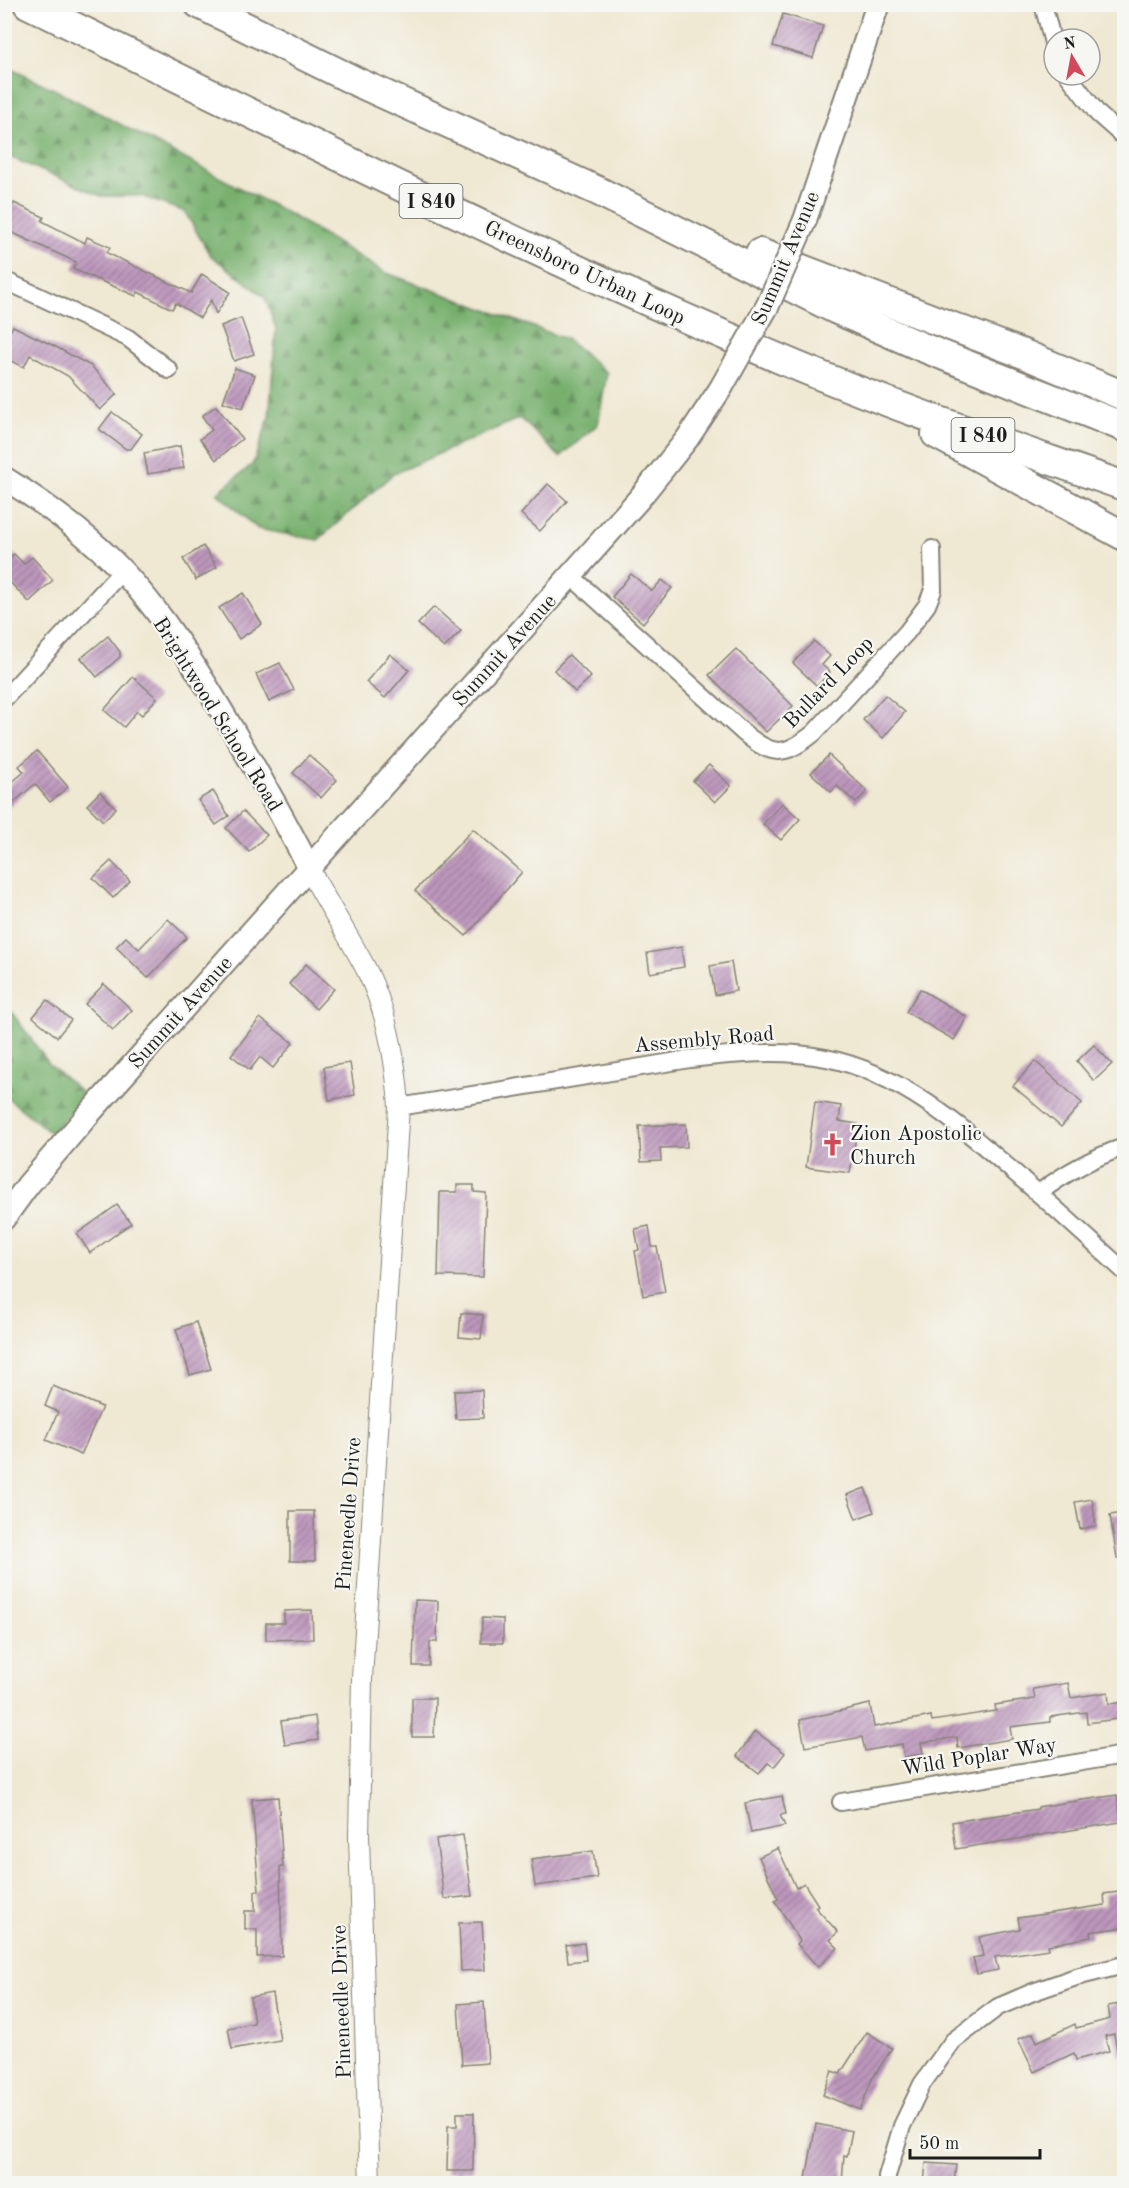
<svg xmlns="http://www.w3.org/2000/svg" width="1129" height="2188" font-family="'Old Standard TT',serif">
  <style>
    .forest { fill: url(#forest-firs); stroke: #4a6644; stroke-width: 1.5 }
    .building { fill: url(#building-hatch) }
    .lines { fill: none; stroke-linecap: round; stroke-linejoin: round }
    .minor-casing { stroke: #868277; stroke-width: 20 }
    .tertiary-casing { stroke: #868277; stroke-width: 22 }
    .secondary-casing { stroke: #868277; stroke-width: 26 }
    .motorway-casing { stroke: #868277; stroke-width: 32 }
    .minor { stroke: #fff; stroke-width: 16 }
    .tertiary { stroke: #fff; stroke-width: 20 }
    .secondary { stroke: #fff; stroke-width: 22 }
    .motorway { stroke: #fff; stroke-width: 28 }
    .secondary-bridge-casing { stroke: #868277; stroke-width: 26; stroke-linecap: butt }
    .secondary-bridge { stroke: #fff; stroke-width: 22 }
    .labels { text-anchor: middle; stroke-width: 4.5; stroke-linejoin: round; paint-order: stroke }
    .shield { fill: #f6f6f2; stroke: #5d5d5c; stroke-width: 1.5 }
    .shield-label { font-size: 20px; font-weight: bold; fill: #1c1c1c }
    .street-label { font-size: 21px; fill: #1c1c1c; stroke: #f6f6f2 }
    .poi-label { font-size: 21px; fill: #1c1c1c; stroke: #f6f6f2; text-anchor: start }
  </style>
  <defs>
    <pattern id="forest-firs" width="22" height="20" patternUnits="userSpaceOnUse" patternTransform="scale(1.5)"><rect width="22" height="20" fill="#77b06d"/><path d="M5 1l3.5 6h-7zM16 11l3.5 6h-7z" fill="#618e59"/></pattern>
    <pattern id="building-hatch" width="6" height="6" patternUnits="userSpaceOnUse" patternTransform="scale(1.5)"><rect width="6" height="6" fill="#bd97bd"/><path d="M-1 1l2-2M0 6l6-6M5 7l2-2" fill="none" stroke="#997a99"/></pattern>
  </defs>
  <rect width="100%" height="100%" fill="#f6f6f2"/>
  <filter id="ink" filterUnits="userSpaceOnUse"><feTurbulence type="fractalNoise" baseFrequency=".0167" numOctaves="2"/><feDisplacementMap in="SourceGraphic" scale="12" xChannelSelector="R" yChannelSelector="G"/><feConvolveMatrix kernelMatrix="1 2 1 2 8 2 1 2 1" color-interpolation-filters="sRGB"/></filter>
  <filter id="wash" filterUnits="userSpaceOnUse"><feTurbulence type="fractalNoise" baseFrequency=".008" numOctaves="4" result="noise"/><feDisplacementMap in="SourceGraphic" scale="24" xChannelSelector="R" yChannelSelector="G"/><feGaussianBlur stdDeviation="1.35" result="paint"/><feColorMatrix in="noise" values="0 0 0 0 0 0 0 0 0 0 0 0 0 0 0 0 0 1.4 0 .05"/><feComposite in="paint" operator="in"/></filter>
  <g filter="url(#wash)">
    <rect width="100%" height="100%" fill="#efe8d2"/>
    <g class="forest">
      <path d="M4 66 54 89 289 214 384 272 566 339 607 373 598 424 560 457 520 418 393 474 318 540 258 529 217 493 253 464 269 418 276 329 265 297 210 255 185 212 141 196H101L5 155Z"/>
      <path d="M5 1003 50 1065 86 1096 51 1133 5 1096Z"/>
    </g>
    <g id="blocks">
      <g class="building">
        <path d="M783 14 823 26 813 58 773 46Z"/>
        <path d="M14 203 44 217 42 221 85 243 87 237 110 247 107 253 191 293 202 274 230 292 216 314 211 300 200 318 176 303 172 309 138 292 136 296 73 269 76 262 4 229V223Z"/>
        <path d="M241 318 254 354 234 361 221 326Z"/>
        <path d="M13 326 56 347 91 366 117 394 100 410 68 376 30 355 24 367 4 358V343Z"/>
        <path d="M235 368 255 375 243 408 223 402Z"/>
        <path d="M216 406 242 439 216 460 200 439 212 430 202 416Z"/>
        <path d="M112 412 142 434 131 449H126L99 429Z"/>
        <path d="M180 446 184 468 148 474 144 453Z"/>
        <path d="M548 484 567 501 540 531 521 514Z"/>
        <path d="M203 546 217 567 196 580 183 559Z"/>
        <path d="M14 554 24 564 32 557 53 580 29 602 4 576V563Z"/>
        <path d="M631 574 652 591 662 580 672 588 643 623 612 597Z"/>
        <path d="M243 593 262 624 239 639 219 608Z"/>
        <path d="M434 607 461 631 444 648 418 624Z"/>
        <path d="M108 636 120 652V657L97 677 81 658Z"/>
        <path d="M814 641 830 656 822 665 830 672 817 686 793 663Z"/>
        <path d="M736 649 793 706 766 732 709 675Z"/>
        <path d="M390 654 409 670 385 698 366 682Z"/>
        <path d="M569 655 591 677 575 692 554 670Z"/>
        <path d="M280 663 294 690 269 702 256 674Z"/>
        <path d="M133 677 157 698 142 715 137 711 124 727 104 710Z"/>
        <path d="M885 695 905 712 883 738 863 720Z"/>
        <path d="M37 751 68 787 50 802 35 784 4 811V789L24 772 19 766Z"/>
        <path d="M309 755 337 780 321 798 293 773Z"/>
        <path d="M829 755 867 791 856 803 837 786 831 792 811 773Z"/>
        <path d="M709 765 731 786 715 802 693 781Z"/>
        <path d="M213 791 229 816 216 825 198 800Z"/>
        <path d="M100 792 116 808 103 821 87 805Z"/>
        <path d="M782 803 800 819 781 840 763 824Z"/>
        <path d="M243 811 267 835 249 852 226 828Z"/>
        <path d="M473 829 522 872 466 936 415 891Z"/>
        <path d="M111 861 130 881 113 898 93 878Z"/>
        <path d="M168 919 187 937 148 978 116 947 126 937 139 949Z"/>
        <path d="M681 947 684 967 650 973 647 953Z"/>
        <path d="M731 962 736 991 715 995 710 966Z"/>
        <path d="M306 964 334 989 316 1009 289 984Z"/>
        <path d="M104 984 132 1010 113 1030 85 1004Z"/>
        <path d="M920 989 967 1017 954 1040 906 1012Z"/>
        <path d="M47 1000 71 1020 57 1037 33 1017Z"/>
        <path d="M260 1018 293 1043 273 1068 260 1057 250 1070 231 1055Z"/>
        <path d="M1094 1045 1112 1064 1094 1081 1077 1061Z"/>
        <path d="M1035 1061 1082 1103 1061 1127 1013 1086Z"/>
        <path d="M350 1063 355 1095 329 1100 324 1067Z"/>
        <path d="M815 1102 841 1106 839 1121 858 1124 850 1173 806 1167Z"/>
        <path d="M686 1124 687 1147 660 1148 661 1161 641 1162 639 1126Z"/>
        <path d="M457 1185H474V1192L486 1193 483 1277 438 1276 440 1192H457Z"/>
        <path d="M117 1205 131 1223 90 1253 77 1234Z"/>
        <path d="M649 1226 652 1247H657L665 1292 643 1296 635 1251 639 1250 635 1229Z"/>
        <path d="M461 1313 483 1315 481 1339 459 1337Z"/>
        <path d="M196 1322 211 1369 190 1375 176 1329Z"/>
        <path d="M53 1386 102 1407 81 1455 46 1440 58 1412 45 1406Z"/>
        <path d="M482 1390 483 1418 456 1419 454 1391Z"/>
        <path d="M865 1488 874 1512 856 1519 847 1495Z"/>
        <path d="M1092 1499 1096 1526 1080 1529 1075 1502Z"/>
        <path d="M290 1511H314L315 1561H290Z"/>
        <path d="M1125 1513V1557L1117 1558 1110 1515Z"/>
        <path d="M415 1600 438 1601 437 1642H430L429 1666H413Z"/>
        <path d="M312 1610 313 1639 266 1640V1623H284V1611Z"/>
        <path d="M482 1618 503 1619V1643H481Z"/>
        <path d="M1068 1683 1071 1698 1108 1692 1109 1704 1125 1702V1718L1087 1723 1086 1712 1050 1717V1722L1010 1727 1012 1739 958 1748 957 1737 921 1743 923 1754 904 1757 902 1744 865 1751 862 1737 805 1747 800 1720 870 1704 874 1727 931 1716 932 1721 996 1711 995 1705 1035 1699 1033 1689Z"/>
        <path d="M412 1698H435L434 1737H412Z"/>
        <path d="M315 1716 318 1740 285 1745 281 1721Z"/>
        <path d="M755 1731 785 1753 774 1767 768 1763 759 1773 737 1756Z"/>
        <path d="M1117 1795 1121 1822 956 1849 952 1822 1038 1809V1807L1069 1802Z"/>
        <path d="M782 1796 786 1814 780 1815 785 1826 751 1833 745 1803Z"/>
        <path d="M278 1797 283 1867H280L282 1956 257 1957V1929H245V1911H255V1891H259L252 1799Z"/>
        <path d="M463 1835 472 1896 444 1899 436 1839Z"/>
        <path d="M778 1848 796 1888 804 1883 818 1905 815 1907 838 1932 830 1940 838 1948 818 1967 797 1944 800 1941 775 1901 778 1899 759 1857Z"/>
        <path d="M593 1851 597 1878 535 1886 531 1859Z"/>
        <path d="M1125 1891V1927L1090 1932 1091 1937 1048 1945 1049 1949 995 1957 998 1970 977 1974 973 1958 983 1956 979 1937 1020 1929 1018 1918 1105 1905 1104 1894Z"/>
        <path d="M482 1922 485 1970 461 1971 459 1923Z"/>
        <path d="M584 1943 586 1960 568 1962 566 1945Z"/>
        <path d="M272 1993 280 2040 232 2049 228 2028 254 2023 250 1997Z"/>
        <path d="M484 2002 488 2063 462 2065 458 2004Z"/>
        <path d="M1125 2003V2055L1118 2056 1114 2034 1105 2036 1109 2051 1076 2060 1074 2053 1034 2072 1018 2039 1033 2033 1037 2042 1075 2024 1076 2028 1110 2019 1108 2006Z"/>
        <path d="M867 2032 892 2048 872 2079 860 2110 823 2095 832 2071 840 2074Z"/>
        <path d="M457 2113H474L473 2171H447L448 2126H457Z"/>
        <path d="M816 2124 852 2131 847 2156 844 2155 842 2184H805Z"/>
        <path d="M926 2163 956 2165 954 2184H924Z"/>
      </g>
    </g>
  </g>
  <g filter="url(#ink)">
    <use href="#blocks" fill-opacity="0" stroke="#868277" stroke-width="1.5"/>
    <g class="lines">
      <defs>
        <g id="minor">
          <path d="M1043 4 1054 47"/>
          <path d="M1068 75 1098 114 1124 137"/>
          <path d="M4 280 128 338 169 370"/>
          <path d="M571 576 744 733C773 757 784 757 814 733L907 632 927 605 933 590 932 549"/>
          <path d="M4 699 122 571"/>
          <path d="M399 1107 690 1059C735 1054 781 1049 826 1058 900 1073 960 1125 1015 1173 1052 1205 1088 1238 1124 1271"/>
          <path d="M1039 1193C1066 1172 1092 1158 1124 1147"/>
          <path d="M841 1802 1124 1755"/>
          <path d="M887 2184V2176L902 2126 922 2084 953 2041 998 2007 1033 1992 1076 1977 1124 1965"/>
        </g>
        <path id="tertiary" d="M309 868C327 904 350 937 368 973 388 1015 396 1061 399 1107L362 1678 359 1837 370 2184"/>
        <g id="secondary">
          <path d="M805 220 878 4"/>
          <path d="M4 478C38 499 70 522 100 549 156 600 196 667 234 732 260 777 286 822 309 868"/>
          <path d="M4 1218 28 1185 87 1116 639 499 687 439 721 388"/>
        </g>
        <g id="motorway">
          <path d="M28 4C279 127 528 253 785 361 896 408 1011 446 1124 486"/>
          <path d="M199 4 357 82 598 191 835 309 922 347 1124 427"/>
          <path d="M760 253 1026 355 1124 396"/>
          <path d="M936 434 1124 536"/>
        </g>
      </defs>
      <use href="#minor" class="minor-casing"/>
      <use href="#tertiary" class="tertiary-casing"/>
      <use href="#secondary" class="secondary-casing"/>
      <use href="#motorway" class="motorway-casing"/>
      <use href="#minor" class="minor"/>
      <use href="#tertiary" class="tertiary"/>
      <use href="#secondary" class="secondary"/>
      <use href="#motorway" class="motorway"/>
      <defs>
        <path id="secondary-bridge" d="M721 388 768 305 805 220"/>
      </defs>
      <use href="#secondary-bridge" class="secondary-bridge-casing"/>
      <use href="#secondary-bridge" class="secondary-bridge"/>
    </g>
  </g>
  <defs>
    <symbol id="church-bare" viewBox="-9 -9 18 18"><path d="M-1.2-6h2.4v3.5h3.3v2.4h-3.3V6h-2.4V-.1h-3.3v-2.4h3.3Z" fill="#d1495b" stroke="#f6f6f2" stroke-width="2.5" paint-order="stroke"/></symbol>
  </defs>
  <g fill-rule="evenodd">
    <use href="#church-bare" x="816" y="1128" width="33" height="33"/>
  </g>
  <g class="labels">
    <g class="shield">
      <rect x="399.5" y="184" width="63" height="34" rx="4.5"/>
      <rect x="951.5" y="418" width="63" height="34" rx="4.5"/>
    </g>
    <g class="shield-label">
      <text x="431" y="208">I 840</text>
      <text x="983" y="442">I 840</text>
    </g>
    <g class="street-label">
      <text transform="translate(785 258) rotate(-67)" y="7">Summit Avenue</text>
      <text transform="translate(585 272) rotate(25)" y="7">Greensboro Urban Loop</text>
      <text transform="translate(504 650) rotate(-48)" y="7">Summit Avenue</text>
      <text transform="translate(828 682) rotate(-46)" y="7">Bullard Loop</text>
      <text transform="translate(218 714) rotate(58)" y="7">Brightwood School Road</text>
      <text transform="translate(180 1012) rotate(-48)" y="7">Summit Avenue</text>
      <text transform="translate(704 1039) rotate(-5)" y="7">Assembly Road</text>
      <text transform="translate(348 1514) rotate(-86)" y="7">Pineneedle Drive</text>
      <text transform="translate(979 1756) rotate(-9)" y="7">Wild Poplar Way</text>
      <text transform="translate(341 2002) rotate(-92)" y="7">Pineneedle Drive</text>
    </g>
    <g class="poi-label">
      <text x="850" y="1140">Zion Apostolic<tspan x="850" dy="24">Church</tspan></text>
    </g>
  </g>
  <rect width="1129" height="2188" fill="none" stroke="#f6f6f2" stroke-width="24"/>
  <g transform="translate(1072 57) rotate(350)"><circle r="28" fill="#f6f6f2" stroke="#9f9f9c" stroke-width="1.5"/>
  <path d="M0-4.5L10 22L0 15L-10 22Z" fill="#d1495b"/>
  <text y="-9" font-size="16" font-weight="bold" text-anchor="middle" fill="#1c1c1c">N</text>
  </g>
  <path d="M910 2149v9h130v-9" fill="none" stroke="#1c1c1c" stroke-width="3"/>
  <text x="919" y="2149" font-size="18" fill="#1c1c1c" stroke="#f6f6f2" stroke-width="4.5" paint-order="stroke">50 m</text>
</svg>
